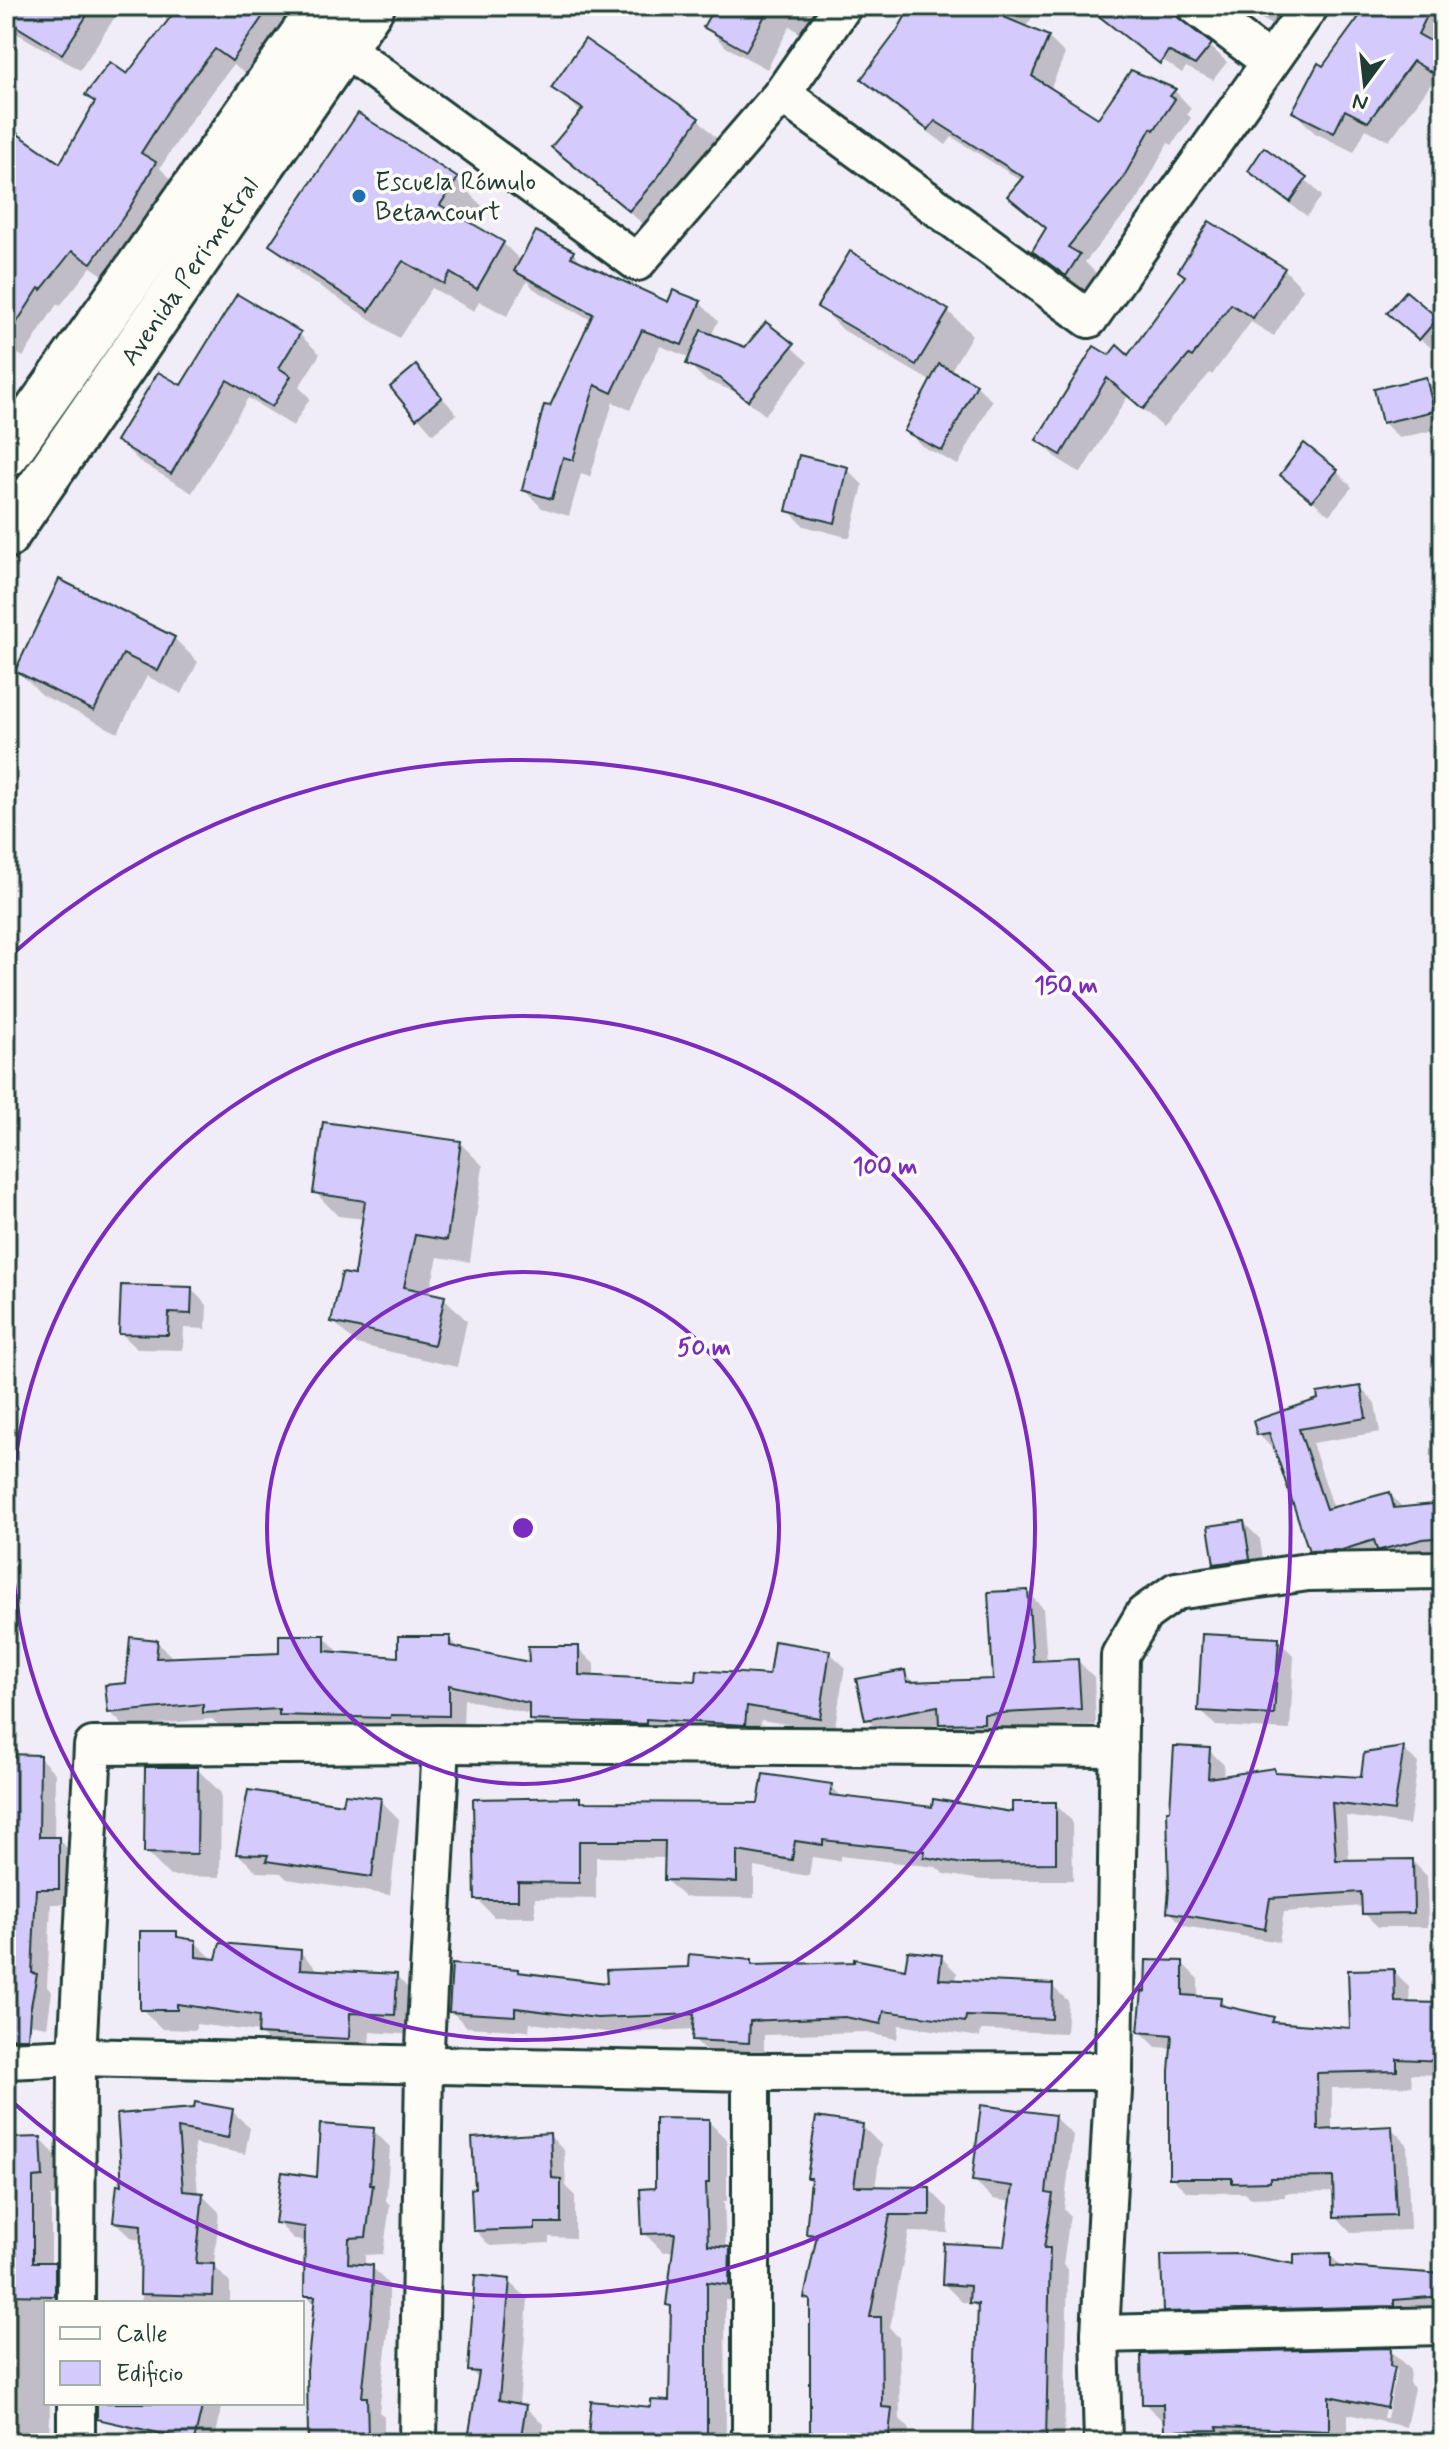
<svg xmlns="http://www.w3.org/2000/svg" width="1449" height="2449" font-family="Mynerve,sans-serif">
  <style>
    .shadow { fill: #0003; fill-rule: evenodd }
    .building { fill: #d5cafc; stroke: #1f3d34; stroke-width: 2 }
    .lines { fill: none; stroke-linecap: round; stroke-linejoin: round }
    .minor-casing { stroke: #1f3d34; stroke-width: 42 }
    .major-casing { stroke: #1f3d34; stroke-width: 50 }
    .minor { stroke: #fdfcf7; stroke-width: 36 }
    .major { stroke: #fdfcf7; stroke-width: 44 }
    .ring { fill: none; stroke: #7b2cbf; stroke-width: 4 }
    .poi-dot { fill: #1f6fb2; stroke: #fdfcf7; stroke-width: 3 }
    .labels { text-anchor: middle; stroke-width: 7; stroke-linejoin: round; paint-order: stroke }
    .poi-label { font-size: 26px; fill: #1f3d34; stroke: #fdfcf7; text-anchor: start }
    .street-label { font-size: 26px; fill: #1f3d34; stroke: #fdfcf7 }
    .centre { fill: #7b2cbf; stroke: #fdfcf7; stroke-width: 4 }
    .ring-label { font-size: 24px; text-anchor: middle; font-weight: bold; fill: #7b2cbf; stroke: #fdfcf7; stroke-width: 7; stroke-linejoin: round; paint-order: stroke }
  </style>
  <rect width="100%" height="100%" fill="#f1edf8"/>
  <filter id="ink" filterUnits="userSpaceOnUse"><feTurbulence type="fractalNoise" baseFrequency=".0125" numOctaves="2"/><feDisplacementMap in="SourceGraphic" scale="16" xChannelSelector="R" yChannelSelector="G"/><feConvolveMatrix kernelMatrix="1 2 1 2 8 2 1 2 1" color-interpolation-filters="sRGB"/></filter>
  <g filter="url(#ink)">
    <g class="shadow">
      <path d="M6 6H118L121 8 80 70 6 27Z"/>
      <path d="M147 6H301L251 77 233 65 190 122 160 168 172 181 146 227 110 280 91 267 60 306 57 304 23 357 6 346V131L61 165 170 22Z"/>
      <path d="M556 6H584L579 16Z"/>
      <path d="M717 6H824L803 36 790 26 767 69 726 47 706 27Z"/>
      <path d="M913 6H1040L1025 28 1048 37 1065 54 1050 90 1099 121 1131 73 1175 91 1191 108 1187 114 1191 118 1172 145 1168 143 1139 197 1085 262 1096 273 1084 292 1051 268 1034 251 1048 230 1010 196 1022 181 952 137 946 145 880 96 864 79 898 32Z"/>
      <path d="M1085 6H1160L1210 46 1227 62 1213 80 1186 67 1182 73Z"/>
      <path d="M1241 6H1297L1282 31Z"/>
      <path d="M1373 6H1443V85L1434 80 1389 141 1366 129 1354 152 1315 133 1294 112 1324 69Z"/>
      <path d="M554 87 698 119 719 141 652 231 575 168 553 147 582 113Z"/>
      <path d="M1265 150 1306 180 1322 196 1307 216 1266 187 1250 171Z"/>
      <path d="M456 180 485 209 473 227 503 243 522 262 573 253 587 267 669 305 700 303 718 321 711 336 746 350 766 325 808 362 765 415 738 393 705 380 689 364 691 358 660 346 630 410 613 402 590 477 581 474 569 516 542 508 524 490 551 409 593 321 534 289 527 281 507 316 479 301 474 311 432 288 399 338 301 274 272 245Z"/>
      <path d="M851 254 948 311 972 335 950 372 976 385 992 401 958 465 922 446 906 430 932 382 843 330 820 306Z"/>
      <path d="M1284 269 1303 289 1274 336 1251 322 1212 375 1210 373 1163 427 1128 396 1081 473 1058 459 1039 440 1110 357 1129 358 1187 277Z"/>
      <path d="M1407 294 1443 325V356L1404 328 1390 313Z"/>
      <path d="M299 334 320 354 299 387 310 398 293 426 248 398 192 493 139 461 119 441 182 388Z"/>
      <path d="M416 368 457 414 433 434 392 387Z"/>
      <path d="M1425 379 1441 395 1443 428 1399 438 1383 422Z"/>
      <path d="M847 469 863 485 850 538 804 526 788 510Z"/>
      <path d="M1337 471 1352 487 1329 515 1282 474Z"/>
      <path d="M174 638 198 662 182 694 147 676 118 733 42 695 18 671Z"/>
      <path d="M460 1143 483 1166 470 1262 438 1257 429 1295 444 1298 467 1321 457 1367 356 1344 333 1321 356 1278 364 1219 338 1216 315 1192Z"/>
      <path d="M191 1289 207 1305 206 1329 184 1328 183 1350 137 1349 121 1333Z"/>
      <path d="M1360 1388 1375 1403 1380 1432 1312 1443 1334 1509 1390 1494 1404 1509 1443 1505V1552L1325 1565 1310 1550 1276 1448 1273 1449 1258 1434Z"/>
      <path d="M1244 1523 1260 1539 1265 1575 1232 1579 1216 1563Z"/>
      <path d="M1027 1592 1043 1608 1047 1663 1078 1661 1094 1677 1096 1725 999 1729V1738L957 1739 942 1724 883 1735 867 1719 904 1672 916 1684 995 1681Z"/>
      <path d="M324 1637 340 1653 400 1659 449 1638 461 1650 531 1665 578 1648 594 1664V1677L698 1683 771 1677 829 1652 845 1667 834 1732 761 1720 760 1739 547 1735 531 1720V1714L464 1699 463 1730H297L291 1724 221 1727 212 1719 125 1727 110 1712 157 1642 172 1657V1660L281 1655Z"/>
      <path d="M1278 1640 1294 1656 1290 1730 1216 1726 1200 1710Z"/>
      <path d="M1403 1749 1418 1763 1409 1825 1346 1816 1349 1862 1412 1861 1427 1876 1428 1927H1378L1364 1913V1906L1284 1912 1279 1942 1184 1926 1169 1911 1209 1750 1224 1765 1223 1778 1274 1770 1279 1775 1363 1779Z"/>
      <path d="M6 1756 39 1757 55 1773 54 1839H58L74 1855V1904H51L47 1987 52 1992 47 2027 6 2020Z"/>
      <path d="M197 1769 221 1793 220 1877 170 1876 146 1852Z"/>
      <path d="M831 1786 844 1799 933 1809 1014 1814 1055 1804 1072 1821 1073 1880H982L944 1874 936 1867 840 1856V1861L812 1857 809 1876 754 1867V1898L684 1897 666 1880 667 1858 596 1857V1899L535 1898V1917H494L477 1899 579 1799 584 1804 760 1805Z"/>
      <path d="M380 1800 399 1819 390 1895 287 1879 281 1873 257 1872 238 1854Z"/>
      <path d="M176 1933 183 1940 195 1942 215 1961 300 1952 320 1972 396 1976 417 1997 415 2035 370 2032 368 2059 280 2053 259 2032 196 2024V2030L162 2029 142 2009Z"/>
      <path d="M941 1957 957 1973 956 1982 1052 1986 1068 2001 1066 2033 981 2030 980 2037 899 2025 897 2039 862 2032 764 2035V2057L710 2055 694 2039 695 2029 614 2033 530 2023 529 2031 467 2027 451 2011 517 1971 520 1974 609 1985 690 1968 752 1962 757 1967 907 1971Z"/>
      <path d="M1182 1963 1198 1979V1998L1220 2000 1229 2009 1273 2018 1279 2025 1352 2030 1394 1971 1409 1987 1410 2004 1443 2005V2075L1411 2074 1412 2086 1332 2088V2131L1391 2128 1407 2144 1410 2230 1351 2232 1336 2216V2192L1285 2193V2197L1250 2198 1245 2193 1187 2192 1171 2177 1173 2048 1156 2047 1140 2031Z"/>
      <path d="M232 2111 250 2128 245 2154 194 2144 198 2195H202L219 2212 214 2266 230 2283V2303H141L143 2240 133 2239 115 2222 122 2156 119 2116Z"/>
      <path d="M1054 2117 1073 2135 1064 2209 1070 2215 1063 2264 1068 2269 1064 2443H975L980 2311 972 2303 962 2302 944 2284 1005 2248 1013 2202 993 2199 974 2180Z"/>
      <path d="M708 2121 727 2140V2201H724L726 2249 748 2268 747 2303 725 2300 726 2443H595L590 2437 671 2403 673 2309 668 2304 674 2251 663 2252 644 2233 657 2190Z"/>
      <path d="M862 2126 881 2145 875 2188 929 2189 948 2208V2233L909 2232 890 2328 899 2338 900 2419 909 2428 908 2443H812V2304L806 2298 817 2243 808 2233 812 2181 809 2177Z"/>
      <path d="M373 2130 390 2147 386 2201 390 2205 383 2254 365 2255V2267H372L389 2285V2322L379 2412 384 2416V2443H310L309 2370 316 2305 306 2295 307 2241 295 2240 277 2222Z"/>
      <path d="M549 2135 564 2150 566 2187 575 2196V2238L549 2237V2243L490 2246 475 2230Z"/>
      <path d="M40 2139 59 2158 61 2195 51 2196V2264L73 2283V2303H46V2403H50L49 2443H6V2140Z"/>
      <path d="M1330 2255 1344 2269 1436 2276 1434 2260 1443 2259V2313L1181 2327 1165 2311Z"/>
      <path d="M509 2281 528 2299 519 2405 525 2407 544 2425 541 2443H469L480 2380 470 2370Z"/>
      <path d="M1390 2350 1410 2370 1409 2383 1414 2388 1406 2427 1348 2414V2443H1178L1166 2430 1165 2423 1144 2403ZM1393 2367 1397 2370 1387 2418H1383Z"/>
      <path d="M128 2403H223L214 2443H139V2439L124 2424Z"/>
    </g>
    <g class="building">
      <path d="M6 6H93L62 54 6 20Z"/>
      <path d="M179 6H270L232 61 215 49 172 104 141 153 156 162 129 209 91 263 72 251 41 290 39 288 6 339V126L60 163 95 102 85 95 110 62 127 74Z"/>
      <path d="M715 6H770L746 51 703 27Z"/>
      <path d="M911 6H1012L1004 17 1049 36 1032 76 1098 118 1131 70 1176 89 1170 96 1175 99 1154 130 1151 128 1122 180 1068 247 1080 254 1066 276 1032 251 1046 228 1007 196 1023 177 935 121 928 130 861 79 897 31Z"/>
      <path d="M1086 6H1163L1212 44 1195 65 1168 51 1160 64Z"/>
      <path d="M1367 6H1432L1418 34 1443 48V79L1413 61 1368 122 1345 110 1334 133 1292 112 1318 63 1323 66Z"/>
      <path d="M585 39 699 118 658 177 629 211 551 147 583 109 551 88Z"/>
      <path d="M358 113 458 178 440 205 504 242 477 289 450 273 444 284 403 261 369 311 269 245Z"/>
      <path d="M1264 147 1307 178 1290 202 1248 171Z"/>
      <path d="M1209 221 1285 268 1253 318 1231 304 1192 357 1189 355 1143 409 1107 378 1061 455 1036 440 1094 346 1109 355 1117 345 1128 355 1185 276 1178 271Z"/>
      <path d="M536 231 574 251 571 257 668 302 673 290 701 301 682 345 642 330 612 393 595 385 573 460 563 457 552 499 522 490 544 405 550 406 593 314 514 271Z"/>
      <path d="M850 251 949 310 916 365 817 307Z"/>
      <path d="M1406 291 1438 318 1419 340 1387 313Z"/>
      <path d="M237 294 301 332 279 368 291 376 272 407 227 380 171 474 116 441 158 372 181 385Z"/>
      <path d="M766 322 794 344 748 401 720 378 686 364 701 330 745 347Z"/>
      <path d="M939 364 977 384 942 451 904 431Z"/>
      <path d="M416 365 442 397 416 419 390 387Z"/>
      <path d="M1426 377 1434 411 1382 423 1374 389Z"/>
      <path d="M1304 443 1338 470 1312 501 1280 475Z"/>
      <path d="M799 455 848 467 835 523 786 511Z"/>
      <path d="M59 579 175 637 158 671 123 654 94 711 15 671Z"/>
      <path d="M323 1122 461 1141 447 1240 415 1235 404 1287 445 1296 434 1345 331 1322 342 1273 354 1275 365 1201 313 1193Z"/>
      <path d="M121 1285 192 1287 191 1314 169 1313 168 1335 119 1334Z"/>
      <path d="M1361 1386 1366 1418 1299 1429 1326 1509 1390 1492 1394 1508 1443 1503V1537L1423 1539 1380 1550H1377L1374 1540 1342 1550 1309 1551 1269 1433 1257 1435 1253 1421 1318 1399 1317 1393Z"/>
      <path d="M1244 1521 1250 1559 1214 1564 1208 1526Z"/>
      <path d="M1028 1590 1033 1661 1078 1659 1081 1709 984 1714V1723L939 1724 938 1706 865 1720 856 1679 905 1670 907 1682 993 1679 988 1592Z"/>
      <path d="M1202 1634 1279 1638 1274 1715 1198 1711Z"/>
      <path d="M279 1635H325V1651L398 1657V1636H450V1646L529 1662 528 1646H579V1675L696 1681 697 1670 769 1675 774 1641 830 1650 820 1718 747 1706 745 1725 646 1719V1724L529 1720V1703L449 1685V1716L391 1715 390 1718 279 1715V1709L203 1713V1704L108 1713 105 1685 126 1683 130 1637 158 1640 156 1658 279 1653Z"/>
      <path d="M1174 1746 1210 1748 1208 1778 1274 1768 1275 1772 1361 1777 1364 1753 1404 1747 1394 1811 1332 1803 1336 1860 1413 1859 1414 1913 1362 1914 1361 1892 1270 1898 1265 1929 1167 1912 1169 1889 1167 1810H1170Z"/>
      <path d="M6 1754 40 1755 39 1837H59V1889H36L32 1973 37 1974 30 2012 28 2038H6Z"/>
      <path d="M145 1767H198L197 1854 144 1853Z"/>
      <path d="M763 1774 832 1784 830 1795 932 1807 933 1799 1012 1812V1802H1056V1863L963 1864 924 1857 925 1851 823 1840V1845L795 1841 792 1860 737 1851V1882L664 1880 665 1841H579V1883L518 1882V1900H475L473 1799 580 1797V1802L758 1803Z"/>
      <path d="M248 1790 343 1804 345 1794 381 1798 372 1877 266 1861 268 1855 236 1854Z"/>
      <path d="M140 1931H177V1937L196 1940V1957L216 1959 220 1943 301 1950 300 1969 397 1974 395 2015 350 2013 349 2039 258 2034 259 2016 177 2004V2010H140Z"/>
      <path d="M908 1951 942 1955 939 1979 1053 1984 1052 2019 966 2016 965 2022 884 2011 881 2024 845 2017 750 2021 749 2043 692 2040 694 2014 597 2018 515 2008V2016L449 2012 452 1964 518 1969V1972L607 1983 606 1970 688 1967 689 1954 752 1960V1965L854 1962V1959L905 1969Z"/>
      <path d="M1146 1960 1183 1961V1995L1221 1998 1220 2005 1274 2017 1272 2022 1350 2028 1348 1970 1394 1969 1395 2002 1443 2003V2061L1397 2059V2071L1317 2073 1318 2130 1392 2126 1396 2215 1334 2217 1333 2177 1270 2178V2182L1232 2183V2178H1169V2071L1172 2035 1138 2032 1142 1991 1145 1992Z"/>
      <path d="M195 2102 233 2109 228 2138 178 2128 183 2191 203 2193 196 2263 214 2264 213 2296 140 2294 141 2225 113 2222 117 2184 122 2185 117 2114 194 2108Z"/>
      <path d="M981 2105 1055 2115 1046 2193 1053 2194 1044 2248H1050L1046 2443H973L978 2304 969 2303 970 2286 942 2284 944 2243 1004 2246 1013 2186 972 2181Z"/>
      <path d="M816 2117 863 2124 854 2186 930 2187V2215H890L870 2317H881L882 2407 892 2408 888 2443H810V2300L804 2298 817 2235 806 2234 811 2178H807Z"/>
      <path d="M655 2118 709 2119V2183H706L708 2245 730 2247 729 2285 707 2282V2443H641L588 2438 591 2401 651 2407V2400L669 2401 671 2306 666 2305 675 2233 642 2234 640 2189 655 2188Z"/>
      <path d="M320 2124 374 2128 370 2185H373L366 2237 349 2238 348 2263 373 2265 372 2303 362 2397H367L368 2439H308L307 2369 315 2296H304L305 2227 275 2223 282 2172 317 2177Z"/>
      <path d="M550 2133 552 2178 561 2179V2223H535V2229L473 2231 471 2189 475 2188 472 2138Z"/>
      <path d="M41 2137 43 2177 33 2178V2262H55V2296L6 2295V2138Z"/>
      <path d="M1331 2253V2266L1443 2274V2296L1394 2300V2306L1163 2312 1161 2255 1241 2254 1294 2264V2254Z"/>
      <path d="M475 2275 510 2279 499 2400 526 2405 520 2443H489L468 2439 479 2372 468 2371Z"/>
      <path d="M1391 2348 1390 2366 1395 2367 1387 2408 1329 2396V2431L1217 2427 1218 2430 1164 2431 1163 2404H1142L1141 2354Z"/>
      <path d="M97 2403H203L194 2441 97 2419Z"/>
    </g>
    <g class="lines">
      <defs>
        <g id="minor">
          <path d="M1196 6 1270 62"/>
          <path d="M345 49 637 262 782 94 843 6"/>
          <path d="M782 94 1089 319 1310 6"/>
          <path d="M6 2060 77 2057 751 2072 1114 2071"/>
          <path d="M751 2072V2443"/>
          <path d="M76 2303 77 2057 93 1746 441 1744 1119 1748"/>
          <path d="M1100 2334 1443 2326"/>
          <path d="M76 2443V2403"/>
          <path d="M418 2443 424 2066 441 1744"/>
          <path d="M1103 2443 1100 2334 1114 2071 1120 1655 1144 1614 1176 1591 1308 1572 1443 1570"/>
        </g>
        <g id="major">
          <path d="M6 455 323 6"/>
          <path id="s1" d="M6 536 372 6"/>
        </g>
      </defs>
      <use href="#minor" class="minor-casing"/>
      <use href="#major" class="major-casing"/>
      <use href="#minor" class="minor"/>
      <use href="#major" class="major"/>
    </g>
  </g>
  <g class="ring">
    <circle cx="523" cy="1528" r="256"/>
    <circle cx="523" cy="1528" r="512"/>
    <path d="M9 957A768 768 0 1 1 9 2099"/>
  </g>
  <circle class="poi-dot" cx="359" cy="196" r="8"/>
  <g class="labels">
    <g class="poi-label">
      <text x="375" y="190">Escuela Rómulo<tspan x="375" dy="30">Betancourt</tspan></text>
    </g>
    <g class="street-label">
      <text dy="9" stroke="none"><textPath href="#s1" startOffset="322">Avenida Perimetral</textPath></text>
    </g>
  </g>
  <circle cx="523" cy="1528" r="12" class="centre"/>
  <g class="ring-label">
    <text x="1066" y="993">150 m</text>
    <text x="885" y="1174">100 m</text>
    <text x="704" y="1355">50 m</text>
  </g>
  <rect width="1449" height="2449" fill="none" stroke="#fdfcf7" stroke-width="32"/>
  <rect x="16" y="16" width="1417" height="2417" fill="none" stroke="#1f3d34" stroke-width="3" filter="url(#ink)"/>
  <rect x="44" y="2301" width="260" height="104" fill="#fdfcf7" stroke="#a4b0a9" stroke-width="2"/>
  <rect x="60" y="2327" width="40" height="12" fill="#fdfcf7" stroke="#a4b0a9" stroke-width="2"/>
  <text x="116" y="2341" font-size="24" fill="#1f3d34">Calle</text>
  <rect x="60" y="2361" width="40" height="24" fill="#d5cafc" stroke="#a4b0a9" stroke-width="2"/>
  <text x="116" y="2381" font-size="24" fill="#1f3d34">Edificio</text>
  <g transform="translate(1365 84) rotate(195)" stroke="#fdfcf7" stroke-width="6" paint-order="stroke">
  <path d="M0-6L14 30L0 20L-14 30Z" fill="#1f3d34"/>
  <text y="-12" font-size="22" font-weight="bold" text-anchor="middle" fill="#1f3d34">N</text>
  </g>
</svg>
